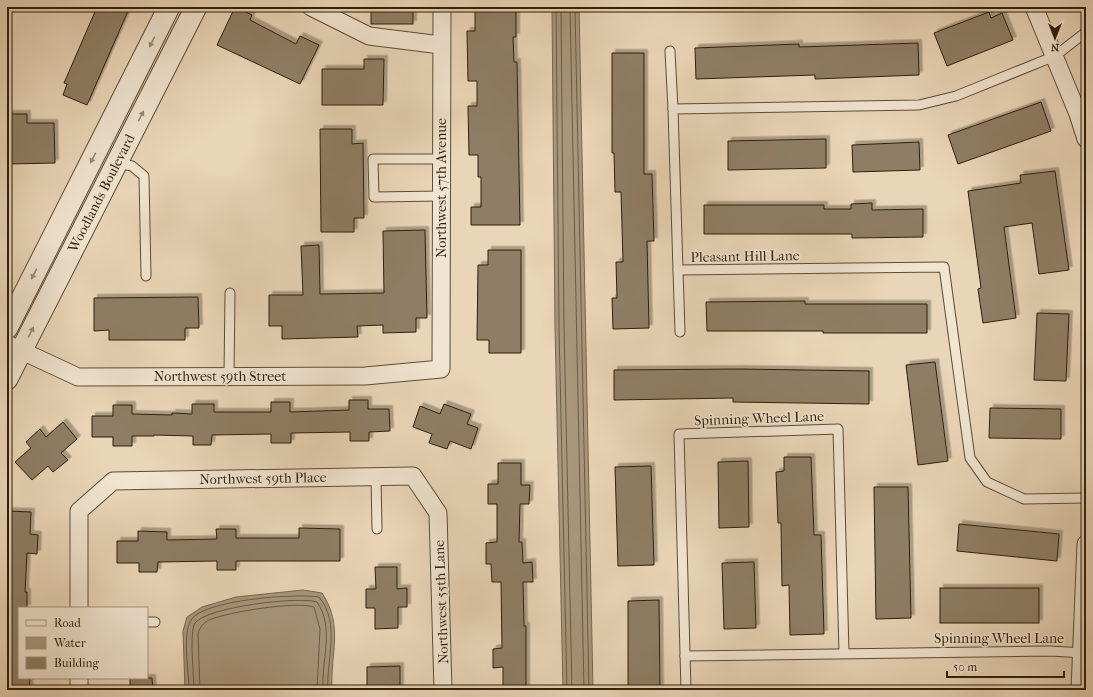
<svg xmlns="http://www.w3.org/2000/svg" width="1093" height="697" font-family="'IM FELL French Canon',serif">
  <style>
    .water { fill: #a9977d; stroke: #776750 }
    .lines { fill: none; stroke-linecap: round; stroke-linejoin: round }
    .shore { stroke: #6b5b44; stroke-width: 1 }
    .building { fill: #8f7e65; stroke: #2d1f0c; filter: url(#shadow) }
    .service-casing { stroke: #5c4c37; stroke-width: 11 }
    .minor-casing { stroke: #5c4c37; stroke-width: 19 }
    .tertiary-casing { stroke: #5c4c37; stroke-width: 23 }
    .service { stroke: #f1e4d0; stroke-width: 9 }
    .minor { stroke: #f1e4d0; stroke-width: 17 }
    .tertiary { stroke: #f1e4d0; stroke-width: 21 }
    .oneway { fill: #998b78 }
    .labels { text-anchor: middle; stroke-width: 3; stroke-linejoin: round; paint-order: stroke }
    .street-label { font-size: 14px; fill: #2d1f0c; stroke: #f1e4d0 }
  </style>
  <defs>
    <filter id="shadow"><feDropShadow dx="3.5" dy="-3.5" stdDeviation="0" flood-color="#0004"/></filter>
  </defs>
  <rect width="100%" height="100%" fill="#e9d5b7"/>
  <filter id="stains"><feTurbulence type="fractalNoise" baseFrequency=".005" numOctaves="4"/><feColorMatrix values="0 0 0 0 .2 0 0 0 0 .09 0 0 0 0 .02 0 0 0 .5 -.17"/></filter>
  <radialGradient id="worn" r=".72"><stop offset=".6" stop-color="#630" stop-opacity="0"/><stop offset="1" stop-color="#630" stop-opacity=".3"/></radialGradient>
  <g class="water">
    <path d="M552 7H579L593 690H563L555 327Z"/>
    <path d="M303 590 322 593C344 626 330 653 332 690H185L183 631 187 617 202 607 236 597Z"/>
  </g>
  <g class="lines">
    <g class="shore">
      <path d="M556 7 559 327 567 690"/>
      <path d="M561 7 564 327 572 690"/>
      <path d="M570 7 584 690"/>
      <path d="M575 7 589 690"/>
      <path d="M189 690C189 672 182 635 191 620 202 600 297 593 319 597 341 624 326 659 328 690"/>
      <path d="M194 690C194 677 189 631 195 623 207 607 299 596 317 602 335 628 321 661 323 690"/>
      <path d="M200 690 198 634C200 627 203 623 209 620 228 612 295 601 314 607L320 629 317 690"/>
    </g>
  </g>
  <g class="building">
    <path d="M97 7H119L128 11 87 105 63 95 67 84 64 83Z"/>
    <path d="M235 7 252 15 250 20 296 44 300 36 319 45 300 84 217 45Z"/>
    <rect x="371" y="7" width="42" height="17"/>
    <path d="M479 7H516V37H513L514 62H517L520 225H471V207H481V177H478V155H469L468 106H477V81H468L467 31H475V9H479Z"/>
    <path d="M989 12 991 18 1002 13 1013 40 947 66 934 33Z"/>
    <path d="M918 43 919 75 815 79V75L696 79 695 48 799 44V47Z"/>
    <path d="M612 53H644V174H652L654 241H647L649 328 613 329 612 298H617L616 262H623L621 192H615L614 153H612Z"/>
    <path d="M364 59H384L383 105H322V69H364Z"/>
    <path d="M1041 102 1051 131 958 164 948 135Z"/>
    <path d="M7 114H27V123H54L55 163 7 164Z"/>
    <path d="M320 129H352V144L363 143 364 218H354V232H321Z"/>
    <path d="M826 139V168L728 170V141Z"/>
    <path d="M919 142 920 170 853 172 852 145Z"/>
    <path d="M1055 171 1069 270 1039 274 1032 223 1004 227 1016 318 983 323 978 289 981 288 968 191 1021 183 1020 175Z"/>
    <path d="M872 203V210L923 209V237L852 238V234H704V205H824V209H851V204Z"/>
    <path d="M425 230 427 318H416V332L383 333V325L357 326 358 337 282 339V326H269V295H303L301 246 319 245 320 294 384 293 383 231Z"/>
    <path d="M488 250H521V353H489V340H477L478 265H488Z"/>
    <path d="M198 297 199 328H185V340H109V330L94 331V298Z"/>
    <path d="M805 301V304H927V333H823V331H707L706 302Z"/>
    <path d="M1037 313 1069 314 1066 381 1034 380Z"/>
    <path d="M935 362 948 461 918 465 906 365Z"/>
    <path d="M739 369 869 371V404L733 402V398L614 400V370Z"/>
    <path d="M349 400H368V409H389L390 431 369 432V441H350V432L291 433V443H271V434L212 435 211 445H193V436L154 435V436H132V446H113V437H92V416H113V405H132V414L172 415V413L192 414V404H214V412H271V402H290V412L349 410Z"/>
    <path d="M444 404 471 414 467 424 478 428 471 449 450 441 447 449 429 443 432 434 413 427 420 406 440 414Z"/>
    <path d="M990 408 1061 409V439L989 438Z"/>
    <path d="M63 422 77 439 61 453 68 460 53 472 48 466 32 480 15 462 31 448 26 442 40 429 46 437Z"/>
    <path d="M784 457H811L814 535H821L824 634 790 635 789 585 782 586 781 523H778L776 472 784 471Z"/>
    <path d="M748 461 749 527 719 528 718 462Z"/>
    <path d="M498 463H521V485H530L529 504H520L519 542H522L523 563 532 562 533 582H523L524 626H526V688L503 689V667L493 668V649L502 648 501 582H492L491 564H486V543L497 542V504H488V484H498Z"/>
    <path d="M651 466 654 565 618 566 615 467Z"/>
    <path d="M874 487H908L911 618 876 619Z"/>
    <path d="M8 511 31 512 30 534 38 535 37 554 27 553 25 592H27V608H19V678H30L29 690H7Z"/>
    <path d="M959 524 1059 534 1057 561 957 551Z"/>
    <path d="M299 528 340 529V561H236V570H217V561L158 562 157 572H139V563H117V541H138V531L167 532V540L217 539 216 529H236V538H299Z"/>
    <path d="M754 562 756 628 724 629 722 563Z"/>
    <path d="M375 567H397V589L407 588V607H398V628L375 629V608H366V589H376Z"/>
    <rect x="940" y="588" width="99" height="35"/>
    <path d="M659 600 660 690H628V601Z"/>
    <path d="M400 666V690H367V667Z"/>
    <path d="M130 678H152L153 690H130Z"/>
  </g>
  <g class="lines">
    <defs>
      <g id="service">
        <path d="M1086 32 1055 56 956 96 919 105 673 109 678 270 944 267 970 458 987 482 1024 499 1086 498"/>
        <path d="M670 51 673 109"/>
        <path d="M441 159H373L374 197 441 196"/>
        <path d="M117 163 132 166 144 176 146 276"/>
        <path d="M678 270 680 332"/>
        <path d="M229 376 230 293"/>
        <path d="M376 477 377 529"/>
        <path d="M147 622H155"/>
        <path d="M685 656 1050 651 1085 653"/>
        <path d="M686 690 679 434 838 429 844 653"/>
      </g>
      <g id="minor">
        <path d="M311 7 369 36 441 45"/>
        <path d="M1034 7 1078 114 1086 139"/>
        <path d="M7 344 78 377 365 376 441 369 442 7"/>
        <path d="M79 608V511L113 481 413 476 438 513 443 690"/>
        <path d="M79 690V678"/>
        <path d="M1080 690 1086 544"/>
      </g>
      <g id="tertiary">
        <path d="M7 328 169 7"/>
        <path d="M7 379 196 7"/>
      </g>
    </defs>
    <use href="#service" class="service-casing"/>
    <use href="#minor" class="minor-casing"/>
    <use href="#tertiary" class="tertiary-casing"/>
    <use href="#service" class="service"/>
    <use href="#minor" class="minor"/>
    <use href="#tertiary" class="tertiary"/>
  </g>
  <defs><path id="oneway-solid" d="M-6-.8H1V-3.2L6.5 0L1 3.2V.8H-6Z"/></defs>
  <g class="oneway">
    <use href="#oneway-solid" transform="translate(152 42) rotate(117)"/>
    <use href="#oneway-solid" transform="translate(141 116) rotate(-63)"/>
    <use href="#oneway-solid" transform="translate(93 158) rotate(117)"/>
    <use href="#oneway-solid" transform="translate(34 274) rotate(117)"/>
    <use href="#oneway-solid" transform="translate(31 332) rotate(-63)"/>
  </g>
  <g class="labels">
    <g class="street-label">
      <text transform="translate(441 188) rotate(-90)" y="5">Northwest 57th Avenue</text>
      <text transform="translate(101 193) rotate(-63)" y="5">Woodlands Boulevard</text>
      <text transform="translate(745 256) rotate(-1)" y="5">Pleasant Hill Lane</text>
      <text x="220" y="381">Northwest 59th Street</text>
      <text transform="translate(759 418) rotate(-2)" y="5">Spinning Wheel Lane</text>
      <text transform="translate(263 478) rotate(-1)" y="5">Northwest 59th Place</text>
      <text transform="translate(441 602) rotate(-92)" y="5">Northwest 55th Lane</text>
      <text x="999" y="643">Spinning Wheel Lane</text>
    </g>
  </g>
  <rect width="1093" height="697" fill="none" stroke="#e9d5b7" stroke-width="24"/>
  <rect x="8" y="8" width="1077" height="681" fill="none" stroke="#2d1f0c" stroke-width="2"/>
  <rect x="12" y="12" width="1069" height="673" fill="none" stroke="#2d1f0c"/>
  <rect x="18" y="607" width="130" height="72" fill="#f1e4d0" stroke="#a39582"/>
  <rect x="26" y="620" width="20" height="6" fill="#f1e4d0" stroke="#a39582"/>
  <text x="54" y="627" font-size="12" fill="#2d1f0c">Road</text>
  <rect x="26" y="637" width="20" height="12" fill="#a9977d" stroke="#a39582"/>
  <text x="54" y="647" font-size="12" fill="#2d1f0c">Water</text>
  <rect x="26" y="657" width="20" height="12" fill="#8f7e65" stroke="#a39582"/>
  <text x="54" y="667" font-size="12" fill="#2d1f0c">Building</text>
  <g transform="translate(1055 38) rotate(180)" stroke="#f1e4d0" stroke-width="3" paint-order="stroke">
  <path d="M0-3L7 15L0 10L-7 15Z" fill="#2d1f0c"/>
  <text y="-6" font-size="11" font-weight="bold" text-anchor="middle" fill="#2d1f0c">N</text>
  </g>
  <path d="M947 671v6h117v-6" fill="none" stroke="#2d1f0c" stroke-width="2"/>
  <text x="953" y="671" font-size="12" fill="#2d1f0c" stroke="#f1e4d0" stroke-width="3" paint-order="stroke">50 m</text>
  <rect width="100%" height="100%" filter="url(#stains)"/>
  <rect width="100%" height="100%" fill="url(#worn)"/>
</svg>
